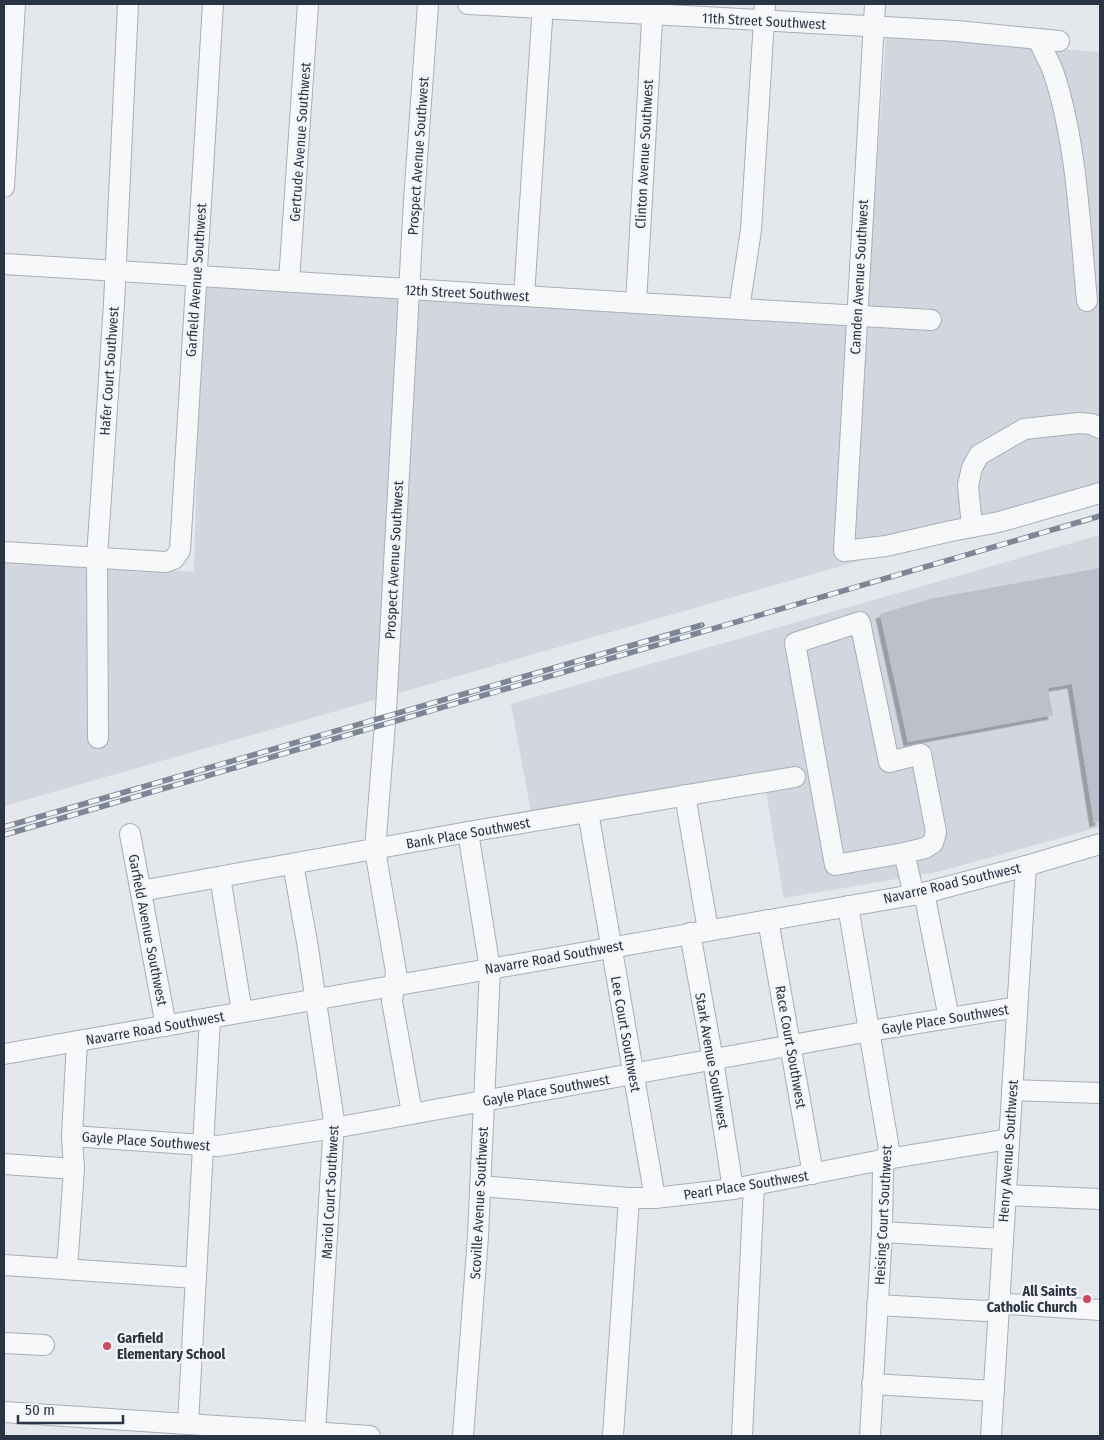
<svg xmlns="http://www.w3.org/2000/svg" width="1104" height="1440" font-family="'Fira Sans Condensed',sans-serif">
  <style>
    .built { fill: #d2d6de }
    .building { fill: #bbc0ca; filter: url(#shadow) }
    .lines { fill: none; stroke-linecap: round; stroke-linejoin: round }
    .minor-casing { stroke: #a9aeb7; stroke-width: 22 }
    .minor { stroke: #f7f8fa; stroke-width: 20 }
    .rail-casing { stroke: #7d8696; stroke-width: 5.5 }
    .rail { stroke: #f4f6f9; stroke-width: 4; stroke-dasharray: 11; stroke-linecap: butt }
    .poi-dot { fill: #d1495b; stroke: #f4f6f9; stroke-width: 2 }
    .labels { text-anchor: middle; stroke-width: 4.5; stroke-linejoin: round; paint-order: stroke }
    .street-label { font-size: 14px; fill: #2b3445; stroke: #f4f6f9 }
    .poi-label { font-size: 14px; font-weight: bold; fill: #2b3445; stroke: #f4f6f9; text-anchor: end }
  </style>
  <defs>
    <filter id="shadow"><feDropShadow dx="-4.5" dy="4.5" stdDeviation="0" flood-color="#0004"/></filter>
  </defs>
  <rect width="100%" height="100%" fill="#e4e7ec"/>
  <g class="built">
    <path d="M886 36 1100 52V492L4 806V560L194 572 202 283 866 323Z"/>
    <path d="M1100 535V827L937 872 784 898 763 774 531 812 511 704Z"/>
  </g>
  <path class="building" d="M1100 568V821L1094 823 1072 684 1048 688 1053 715 908 742 880 614 930 599Z"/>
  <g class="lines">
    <defs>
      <g id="minor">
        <path d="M468 4 957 31 1059 41"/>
        <path d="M875 4 844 551 886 546 951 531 999 522 1100 493"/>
        <path d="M1038 39C1043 51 1050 62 1054 74 1077 144 1080 228 1087 301"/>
        <path d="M4 187 15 4"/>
        <path d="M4 264 636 303 931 320"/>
        <path d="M289 281 308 4"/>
        <path d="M524 296 543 4"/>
        <path d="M636 303 653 4"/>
        <path d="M739 309 751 230 765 4"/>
        <path d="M972 527 968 485 972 468 979 455 1024 429 1079 423 1091 424 1100 428"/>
        <path d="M4 552 166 562 174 559 180 550 213 4"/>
        <path d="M98 738 97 557 114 304 128 4"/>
        <path d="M685 795 708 930"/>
        <path d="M588 812 655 1198"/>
        <path d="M130 834 166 1026"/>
        <path d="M904 853 925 848 933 843 936 832 921 754 889 762 860 622 795 643 835 865 904 853 914 895"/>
        <path d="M293 864 307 942 334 1121 315 1433"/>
        <path d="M220 877 242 1012"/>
        <path d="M141 891 468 832 795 777"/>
        <path d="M924 893 949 1018"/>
        <path d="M848 906 889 1149 883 1169 882 1232 870 1436"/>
        <path d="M768 920 813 1174"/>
        <path d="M690 933 713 1060 733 1189"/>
        <path d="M4 1054 924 893 1026 866 1100 844"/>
        <path d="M1012 1090 1100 1093"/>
        <path d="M412 1113 392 1001 396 972 375 850 386 710 414 201 428 4"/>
        <path d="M72 1136 218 1146 334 1128 870 1031 1017 1007"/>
        <path d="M4 1164 74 1169"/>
        <path d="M480 1186 629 1198H655L733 1189 887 1159 1009 1139"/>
        <path d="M1006 1195 1100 1199"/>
        <path d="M882 1232 1003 1239"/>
        <path d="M4 1265 196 1278"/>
        <path d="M67 1269 74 1169 72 1136 77 1041"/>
        <path d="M877 1305 986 1311 1008 1304 1100 1310"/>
        <path d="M4 1343 44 1345"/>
        <path d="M872 1384 994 1391"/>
        <path d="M4 1412 370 1436"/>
        <path d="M188 1424 210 1018"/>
        <path d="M463 1436 478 1236 490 969 468 832"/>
        <path d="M613 1436 629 1198"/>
        <path d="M742 1436 754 1185"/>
        <path d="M991 1436 1026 866"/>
      </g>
    </defs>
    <use href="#minor" class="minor-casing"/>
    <use href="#minor" class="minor"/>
    <defs>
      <g id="rail">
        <path d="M4 827 702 625"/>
        <path d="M4 835 1100 516"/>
      </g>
    </defs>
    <use href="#rail" class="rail-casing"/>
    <use href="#rail" class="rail"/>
  </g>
  <g class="poi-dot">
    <circle cx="1087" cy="1299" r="5"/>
    <circle cx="107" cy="1346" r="5"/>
  </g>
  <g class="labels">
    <g class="street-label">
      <text transform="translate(764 21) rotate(3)" y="5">11th Street Southwest</text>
      <text transform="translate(300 142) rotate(-86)" y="5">Gertrude Avenue Southwest</text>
      <text transform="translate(644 154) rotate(-87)" y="5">Clinton Avenue Southwest</text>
      <text transform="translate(418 156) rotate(-86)" y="5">Prospect Avenue Southwest</text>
      <text transform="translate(859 277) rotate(-87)" y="5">Camden Avenue Southwest</text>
      <text transform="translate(196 280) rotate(-86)" y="5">Garfield Avenue Southwest</text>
      <text transform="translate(467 293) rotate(3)" y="5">12th Street Southwest</text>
      <text transform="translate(109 371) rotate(-86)" y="5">Hafer Court Southwest</text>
      <text transform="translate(394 560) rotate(-87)" y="5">Prospect Avenue Southwest</text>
      <text transform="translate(468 833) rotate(-10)" y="5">Bank Place Southwest</text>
      <text transform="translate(952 883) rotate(-13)" y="5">Navarre Road Southwest</text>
      <text transform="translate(148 930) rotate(79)" y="5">Garfield Avenue Southwest</text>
      <text transform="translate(554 957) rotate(-10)" y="5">Navarre Road Southwest</text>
      <text transform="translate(945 1019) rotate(-9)" y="5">Gayle Place Southwest</text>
      <text transform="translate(155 1028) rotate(-10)" y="5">Navarre Road Southwest</text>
      <text transform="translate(626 1034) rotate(80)" y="5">Lee Court Southwest</text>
      <text transform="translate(791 1047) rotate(80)" y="5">Race Court Southwest</text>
      <text transform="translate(712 1061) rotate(80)" y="5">Stark Avenue Southwest</text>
      <text transform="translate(546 1090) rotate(-10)" y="5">Gayle Place Southwest</text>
      <text transform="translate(146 1141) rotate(4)" y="5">Gayle Place Southwest</text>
      <text transform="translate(1008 1151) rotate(-86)" y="5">Henry Avenue Southwest</text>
      <text transform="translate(746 1185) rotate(-9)" y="5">Pearl Place Southwest</text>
      <text transform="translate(330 1192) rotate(-87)" y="5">Mariol Court Southwest</text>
      <text transform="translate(479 1203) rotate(-87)" y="5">Scoville Avenue Southwest</text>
      <text transform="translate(883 1215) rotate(-87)" y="5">Heising Court Southwest</text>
    </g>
    <g class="poi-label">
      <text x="1077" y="1296">All Saints<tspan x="1077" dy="16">Catholic Church</tspan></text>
      <text x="117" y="1343" text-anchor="start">Garfield<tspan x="117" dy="16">Elementary School</tspan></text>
    </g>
  </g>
  <rect width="1104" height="1440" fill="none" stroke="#2b3445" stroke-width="10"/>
  <path d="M18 1415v8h105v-8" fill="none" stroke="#2b3445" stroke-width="2.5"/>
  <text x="25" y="1415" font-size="15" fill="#2b3445" stroke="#f4f6f9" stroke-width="4" paint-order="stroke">50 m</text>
</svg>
